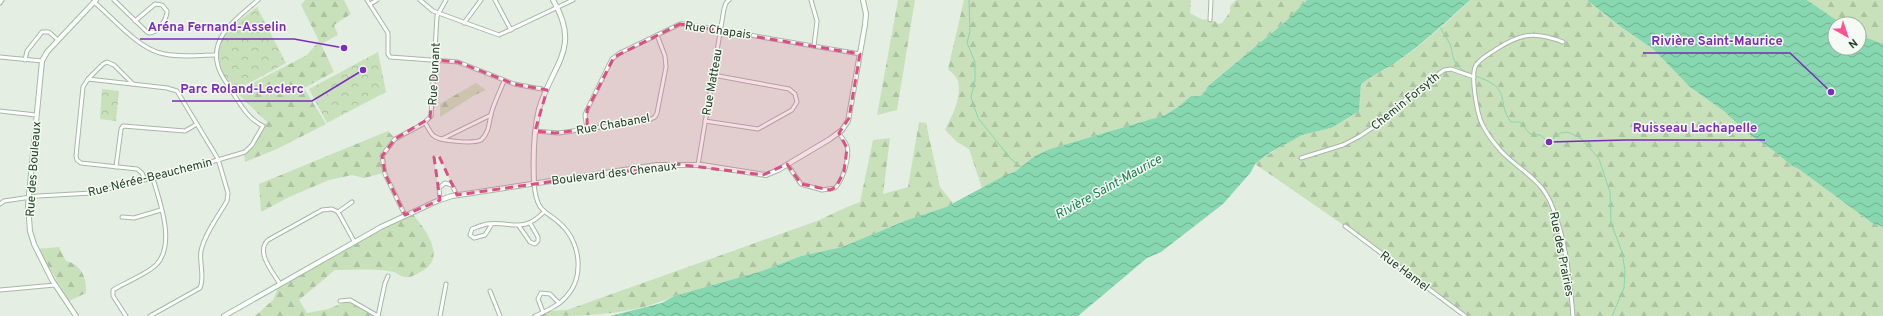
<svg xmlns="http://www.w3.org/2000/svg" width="1883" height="316" font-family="Overpass,sans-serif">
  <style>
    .forest { fill: url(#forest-firs) }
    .park { fill: url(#park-crowns) }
    .water { fill: url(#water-waves) }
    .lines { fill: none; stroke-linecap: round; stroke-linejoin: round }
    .stream { stroke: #87d7b0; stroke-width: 1 }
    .street-casing { stroke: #a6b7a6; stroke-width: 5 }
    .secondary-casing { stroke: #a0bba1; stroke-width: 6 }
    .street { stroke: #fff; stroke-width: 3 }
    .secondary { stroke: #fff; stroke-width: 4 }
    .marked { fill: #dc4f83; fill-opacity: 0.2; stroke: #dc4f83; stroke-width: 3; stroke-dasharray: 8 5; stroke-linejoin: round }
    .labels { text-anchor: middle; stroke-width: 3; stroke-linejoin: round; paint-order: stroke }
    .street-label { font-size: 12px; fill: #214124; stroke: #f5faf4 }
    .water-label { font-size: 13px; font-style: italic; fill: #16824f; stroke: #f5faf4 }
    .leader { fill: none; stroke: #7b2cbf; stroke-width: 1.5 }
    .callout-dot { fill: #7b2cbf; stroke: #f5faf4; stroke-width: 1.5 }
    .callout-label { font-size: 13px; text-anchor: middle; font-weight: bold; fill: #7b2cbf; stroke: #f5faf4; stroke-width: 3; stroke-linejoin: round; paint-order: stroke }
  </style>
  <defs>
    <pattern id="forest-firs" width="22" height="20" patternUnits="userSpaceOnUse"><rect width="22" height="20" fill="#c8e1ba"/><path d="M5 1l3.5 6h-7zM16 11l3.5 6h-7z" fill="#acc2a0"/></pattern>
    <pattern id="park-crowns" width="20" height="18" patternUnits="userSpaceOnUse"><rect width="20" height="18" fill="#c8e1ba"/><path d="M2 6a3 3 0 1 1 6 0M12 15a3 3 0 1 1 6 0" fill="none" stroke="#acc2a0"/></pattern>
    <pattern id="water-waves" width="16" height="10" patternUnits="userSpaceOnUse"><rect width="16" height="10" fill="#87d7b0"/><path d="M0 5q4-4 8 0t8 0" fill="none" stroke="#6eb08f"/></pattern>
  </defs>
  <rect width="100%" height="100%" fill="#e4eee3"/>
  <g class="forest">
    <path d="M305 0H344L351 14 334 25 338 35 321 44 334 72 304 88 326 124 277 149 245 162 244 153 267 122 236 92 307 55 319 41 301 5Z"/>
    <path d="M898 0H915L897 110 877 115Z"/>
    <path d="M964 0H1191L1190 13 1201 19 1215 21 1218 24 1222 23 1230 12V6L1236 0H1307L1285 22 1207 87C1204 96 1201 97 1191 96L1178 107 1165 115 1050 149 1016 171 982 188 969 149 957 142 945 130C952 116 962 98 958 81 956 76 951 72 948 69Z"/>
    <path d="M1470 0H1587L1621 27 1653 49 1690 87 1725 112 1747 133 1774 151 1792 166 1799 168 1872 223 1883 227V316H1467L1381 251 1255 164 1290 140 1302 135 1331 128 1360 105 1361 84C1373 75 1387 69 1400 60 1425 42 1448 22 1470 0Z"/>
    <path d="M1807 0H1883V44L1867 39 1859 35V24H1842Z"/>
    <path d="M476 83 486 90 475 95 440 117V104Z"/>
    <path d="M919 122 926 123 940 187 953 203 946 207 907 220 842 247 801 256 762 271 674 296C633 316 582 316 536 316L547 311 567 310 817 221 847 207 860 202 873 140 890 138 883 194 908 187Z"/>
    <path d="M388 131 395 138 385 156 387 172 364 178 352 175 329 180 289 197 261 212 259 184Z"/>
    <path d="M412 213C423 227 447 255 424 270 418 273 412 278 405 277 401 277 397 273 394 272 376 268 354 270 335 270L299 300 307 313 328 309 346 302 365 307 383 316H255L273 300 279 286Z"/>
    <path d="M59 247 66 261C82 264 87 280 86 293L69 301 38 249Z"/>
  </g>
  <g class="park">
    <path d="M257 7 286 63 233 92 222 75 215 54 223 33Z"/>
    <path d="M378 52 386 92 327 123 309 89Z"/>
    <path d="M102 89 119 91 116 121 100 119Z"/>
  </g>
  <g class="water">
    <path d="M1307 0H1470C1448 20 1427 40 1402 58 1389 68 1374 74 1361 84L1359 111 1331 128 1302 135 1271 152 1255 164 1251 172 1223 204 1161 252 1147 258 1078 316H610L662 303 674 296 762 271 801 256 842 247 907 220 946 207 1002 177 1016 171 1035 156 1050 149 1165 115 1178 107 1191 96C1201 97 1204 96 1207 87L1285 22Z"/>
    <path d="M1587 0H1807L1842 24H1835V48H1859V35L1883 44V227L1872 223 1799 169 1792 166 1774 151 1747 133 1725 112 1690 87 1653 49 1621 27Z"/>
  </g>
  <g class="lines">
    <g class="stream">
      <path d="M969 0 970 31 967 43 975 62V81L971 97 978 118 1011 159 1022 168"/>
      <path d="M1441 28C1443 34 1447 38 1450 44 1453 52 1452 63 1461 69 1471 77 1491 78 1499 90 1505 99 1501 109 1511 122H1520L1530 134 1540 135 1549 142 1560 133 1568 132 1582 139 1599 159 1610 192 1611 223 1622 252 1625 271 1624 288 1612 316"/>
    </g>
    <defs>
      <g id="street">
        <path d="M114 0 147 32 149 33C158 33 167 19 167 11L162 5 155 4 135 21"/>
        <path d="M367 0 388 33V54L390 57 458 62 514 84 547 90"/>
        <path d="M420 0 433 11 499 35 573 0"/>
        <path d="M495 0 511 30"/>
        <path d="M811 0 817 21 814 46"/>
        <path d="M94 2C113 18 137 47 160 53 178 58 198 55 216 55"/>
        <path d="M0 3 2 0"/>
        <path d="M370 4 377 0"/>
        <path d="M1210 20 1211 0"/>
        <path d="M464 23 481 0"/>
        <path d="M1563 42C1535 31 1521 33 1495 50 1489 54 1481 58 1476 65 1470 75 1477 113 1482 124 1487 134 1494 143 1501 151 1520 171 1541 178 1552 206 1566 239 1570 280 1573 316"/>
        <path d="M0 57 42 61"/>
        <path d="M25 60 27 51 42 32H49L58 40"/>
        <path d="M88 79 103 64 107 62 114 65 133 84"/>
        <path d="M0 111 36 115"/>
        <path d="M705 121 758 129 792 110 797 102 795 94 789 89 713 75"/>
        <path d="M425 123C428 127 430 133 434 136 440 141 473 144 481 140 489 133 489 123 491 114 494 103 500 91 504 81"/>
        <path d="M587 129 585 115 587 110 612 59 620 53 680 24H685L860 54"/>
        <path d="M535 131 559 133 649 120 655 117 657 113 666 67 665 56 657 35"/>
        <path d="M442 139 491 115"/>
        <path d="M1301 158 1343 145 1360 136 1384 120 1411 94 1444 70 1451 69 1474 77"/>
        <path d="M787 164 801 184 822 190 835 188C843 180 850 157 847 146 845 141 841 137 839 133"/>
        <path d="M698 165 724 9 726 3 729 0"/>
        <path d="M116 167 121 129 123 126 185 131 197 124"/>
        <path d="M145 180 142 173 137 169 81 163 77 160 76 156 83 87 88 79 167 88 177 91 218 159 228 193 227 201C219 215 204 235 201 251 199 263 205 277 200 288L150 316"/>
        <path d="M534 183C537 219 549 208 567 231 581 250 583 279 566 297 558 306 546 311 535 316"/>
        <path d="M440 200 439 188 445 183 452 185 457 195"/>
        <path d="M0 204 4 201 38 196 92 193 146 179H153L245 152 252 145 263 126C247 118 241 105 231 90 227 83 220 75 218 66 209 36 239 17 258 0"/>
        <path d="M338 212 352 202"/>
        <path d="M405 215 385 174 382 156 395 139 423 124 431 116 437 16 446 0"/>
        <path d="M122 217 134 218 161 210"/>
        <path d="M492 224 485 235 474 238 470 235 472 229C477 227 482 225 487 224 513 221 522 234 544 212"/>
        <path d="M519 226 530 242 535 244 538 241V237L530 223"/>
        <path d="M1345 226 1465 316"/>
        <path d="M280 284C273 272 255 252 268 240L322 210 332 209 338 212 354 241"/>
        <path d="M0 290 55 285"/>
        <path d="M490 291 500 316"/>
        <path d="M340 301 350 300 378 316"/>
        <path d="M543 312 538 299 541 293 550 294 559 303"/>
        <path d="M126 316 113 296V290C127 281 144 276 156 265 176 245 160 202 153 179"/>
        <path d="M378 316 385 283 388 276"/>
        <path d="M440 316 446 284"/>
      </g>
      <g id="secondary">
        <path d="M534 183C533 158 533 133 539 109 552 64 582 49 553 0"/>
        <path d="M76 316 52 280 34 244 30 231 28 205 42 61 47 52 96 0"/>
        <path d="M224 316 381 227 437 201 452 196 657 165H702L766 175 778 170 830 139 842 130 848 121 865 25 866 14 863 0"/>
      </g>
    </defs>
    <use href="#street" class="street-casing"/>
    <use href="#secondary" class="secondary-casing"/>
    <use href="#street" class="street"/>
    <use href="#secondary" class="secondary"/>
  </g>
  <path class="marked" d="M680 24 860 54 849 118 839 133 847 148 844 172 836 187 830 190 801 184 787 164 763 175 676 164 457 195 439 156 434 157 440 200 405 215 385 174 382 156 395 139 430 118 435 60 458 62 514 84 547 90 535 131 555 133 587 129V110L614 57Z"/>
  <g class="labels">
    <g class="street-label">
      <text transform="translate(718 30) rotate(8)" y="4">Rue Chapais</text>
      <text transform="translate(434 74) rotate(-87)" y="4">Rue Dunant</text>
      <text transform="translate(712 82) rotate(-80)" y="4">Rue Matteau</text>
      <text transform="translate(1405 101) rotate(-39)" y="4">Chemin Forsyth</text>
      <text transform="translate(613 124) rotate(-10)" y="4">Rue Chabanel</text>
      <text transform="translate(33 169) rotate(-86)" y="4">Rue des Bouleaux</text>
      <text transform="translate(614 173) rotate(-7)" y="4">Boulevard des Chenaux</text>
      <text transform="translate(150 177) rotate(-14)" y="4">Rue Nérée-Beauchemin</text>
      <text transform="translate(1562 254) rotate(79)" y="4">Rue des Prairies</text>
      <text transform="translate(1405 271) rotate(37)" y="4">Rue Hamel</text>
    </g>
    <g class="water-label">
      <text transform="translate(1108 186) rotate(-29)" y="5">Rivière Saint-Maurice</text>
    </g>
  </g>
  <path class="leader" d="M344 48L294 39H140M1831 92L1790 53H1643M363 70L312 101H172M1549 142L1625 140H1765"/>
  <g class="callout-dot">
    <circle cx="344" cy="48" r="4"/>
    <circle cx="1831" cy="92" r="4"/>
    <circle cx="363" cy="70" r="4"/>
    <circle cx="1549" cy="142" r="4"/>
  </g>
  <g class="callout-label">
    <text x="217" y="31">Aréna Fernand-Asselin</text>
    <text x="1717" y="45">Rivière Saint-Maurice</text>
    <text x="242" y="93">Parc Roland-Leclerc</text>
    <text x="1695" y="132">Ruisseau Lachapelle</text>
  </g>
  <g transform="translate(1847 36) rotate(141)"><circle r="19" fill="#f5faf4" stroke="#a0b0a1"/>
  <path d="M0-3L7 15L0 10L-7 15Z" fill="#fd5294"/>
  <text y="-6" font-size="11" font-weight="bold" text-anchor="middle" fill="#214124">N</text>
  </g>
</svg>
